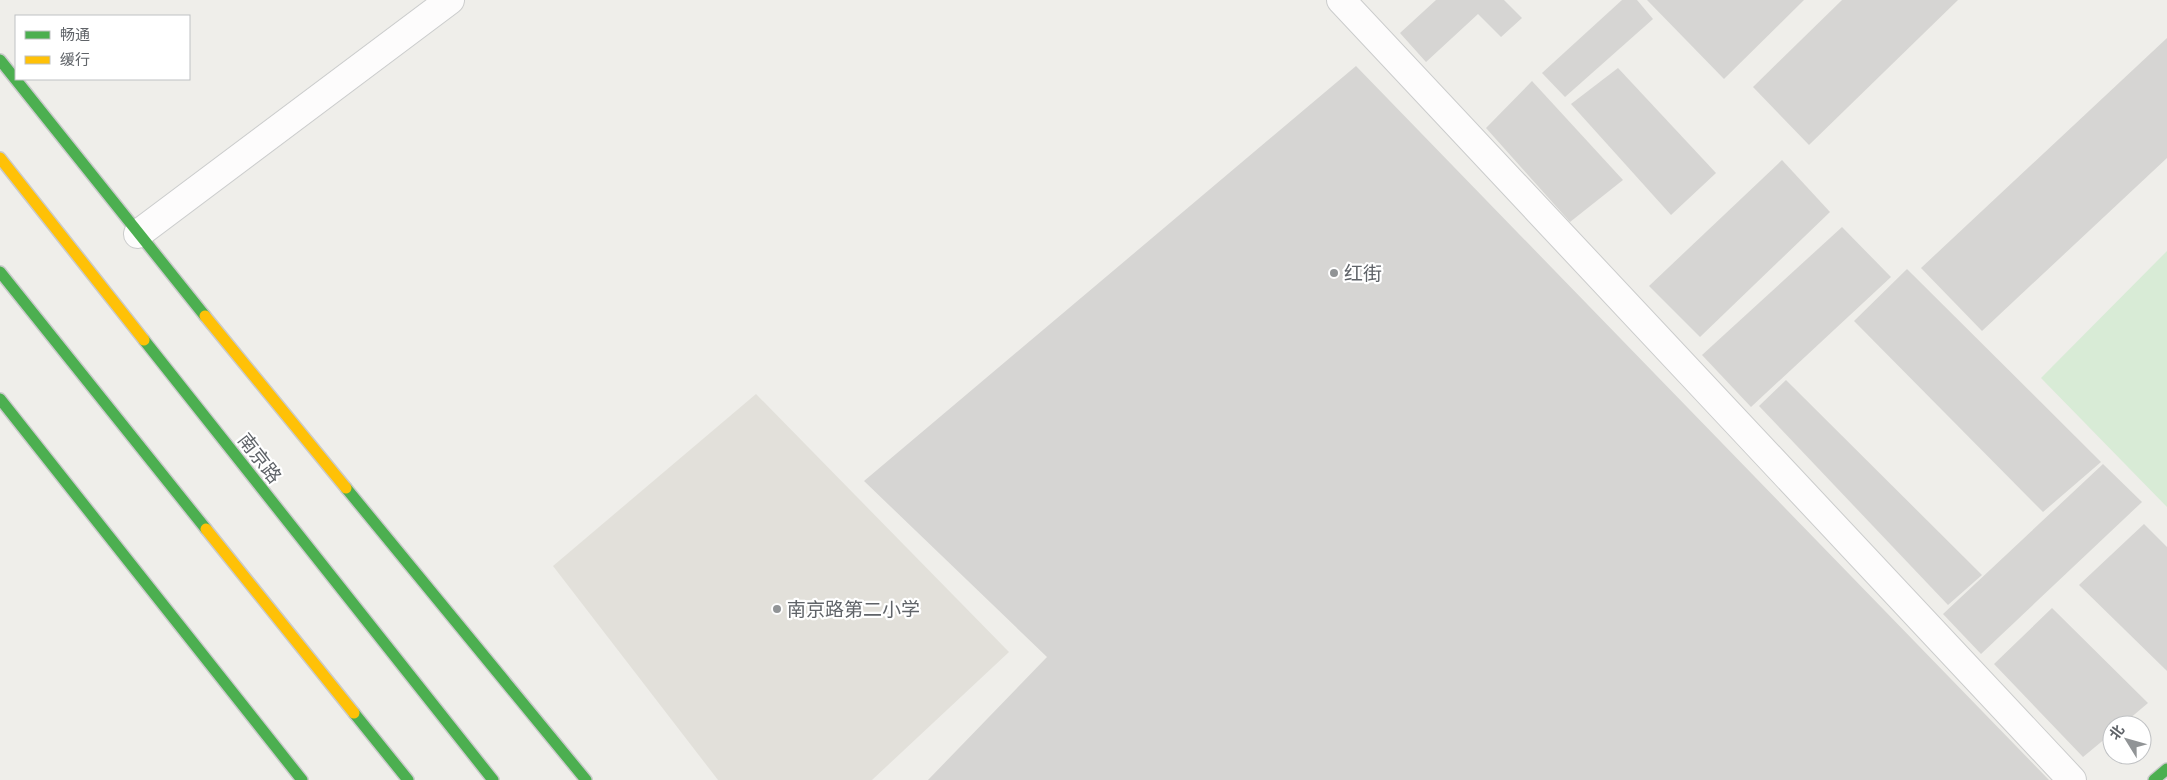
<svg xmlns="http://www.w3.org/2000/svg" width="2167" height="780" font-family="'Exo 2','Noto Sans SC',sans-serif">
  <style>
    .education { fill: #e2e0da }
    .green { fill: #d8ebd6 }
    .building { fill: #d6d5d3 }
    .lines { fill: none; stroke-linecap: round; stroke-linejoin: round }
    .street-casing { stroke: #cbcccc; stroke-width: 30 }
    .fast-casing { stroke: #cacacb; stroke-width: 14 }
    .slow-casing { stroke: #cacacb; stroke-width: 14 }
    .street { stroke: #fdfcfc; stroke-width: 28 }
    .fast { stroke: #4caf50; stroke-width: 11 }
    .slow { stroke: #ffc107; stroke-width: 11 }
    .poi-dot { fill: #919496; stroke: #fff; stroke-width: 2 }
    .labels { text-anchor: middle; stroke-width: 4.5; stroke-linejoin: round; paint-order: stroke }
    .poi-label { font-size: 19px; fill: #5f6368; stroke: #fff; text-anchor: start }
    .street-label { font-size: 19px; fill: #5f6368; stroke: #fff }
  </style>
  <rect width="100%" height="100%" fill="#efeeea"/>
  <path class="education" d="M756 394 1009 652 872 780H718L553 566Z"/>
  <path class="green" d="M2167 251V507L2041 378Z"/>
  <g class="building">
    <path d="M1436 0H1504L1522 18 1501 37 1478 14 1426 62 1400 33Z"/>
    <path d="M1622 0H1637L1653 19 1565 97 1542 73Z"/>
    <path d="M1647 0H1804L1724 79Z"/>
    <path d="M1842 0H1958L1809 145 1753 87Z"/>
    <path d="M2167 38V158L1982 331 1921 268Z"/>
    <path d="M1356 66 2049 780H928L1047 657 864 481Z"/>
    <path d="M1618 68 1716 173 1671 215 1571 104Z"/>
    <path d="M1532 81 1623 180 1570 222 1486 128Z"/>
    <path d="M1782 160 1830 212 1700 337 1649 286Z"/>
    <path d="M1842 227 1891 277 1751 407 1702 355Z"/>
    <path d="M1907 269 2101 462 2043 512 1854 321Z"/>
    <path d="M1786 380 1982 575 1948 605 1759 406Z"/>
    <path d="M2103 464 2142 502 1981 654 1943 614Z"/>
    <path d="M2144 524 2167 547V671L2079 585Z"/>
    <path d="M2052 608 2148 703 2122 725H2112V733L2083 757 1994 664Z"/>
  </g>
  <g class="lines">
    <defs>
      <g id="street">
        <path d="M1341 0 2072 780"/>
        <path d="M138 234 450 0"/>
      </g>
      <g id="fast">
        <path d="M0 60 205 316"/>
        <path d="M0 272 206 529"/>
        <path d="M144 340 493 780"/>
        <path d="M0 399 302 780"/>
        <path d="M346 488 586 780"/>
        <path d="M354 713 408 780"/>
        <path d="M2154 780 2167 769"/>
      </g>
      <g id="slow">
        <path d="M0 158 144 340"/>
        <path d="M205 316 346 488"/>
        <path d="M206 529 354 713"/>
      </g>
    </defs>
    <use href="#street" class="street-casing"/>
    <use href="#fast" class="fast-casing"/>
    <use href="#slow" class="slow-casing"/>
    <use href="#street" class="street"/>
    <use href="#fast" class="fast"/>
    <use href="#slow" class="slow"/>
  </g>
  <g class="poi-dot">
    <circle cx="1334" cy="273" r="5"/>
    <circle cx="777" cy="609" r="5"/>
  </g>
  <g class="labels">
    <g class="poi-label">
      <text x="1344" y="280">红街</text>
      <text x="787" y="616">南京路第二小学</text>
    </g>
    <g class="street-label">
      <text transform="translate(260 458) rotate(52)" y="7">南京路</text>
    </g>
  </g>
  <rect x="15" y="15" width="175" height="65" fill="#ffffff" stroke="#bfc1c3"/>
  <rect x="25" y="31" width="25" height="8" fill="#4caf50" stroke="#bfc1c3"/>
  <text x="60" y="40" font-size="15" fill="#5f6368">畅通</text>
  <rect x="25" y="56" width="25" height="8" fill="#ffc107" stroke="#bfc1c3"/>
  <text x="60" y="65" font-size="15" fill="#5f6368">缓行</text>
  <g transform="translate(2127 740) rotate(307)"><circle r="24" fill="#ffffff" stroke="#bfc1c3"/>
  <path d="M0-4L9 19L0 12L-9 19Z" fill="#919496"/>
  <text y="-8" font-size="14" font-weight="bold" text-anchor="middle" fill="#5f6368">北</text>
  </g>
</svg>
